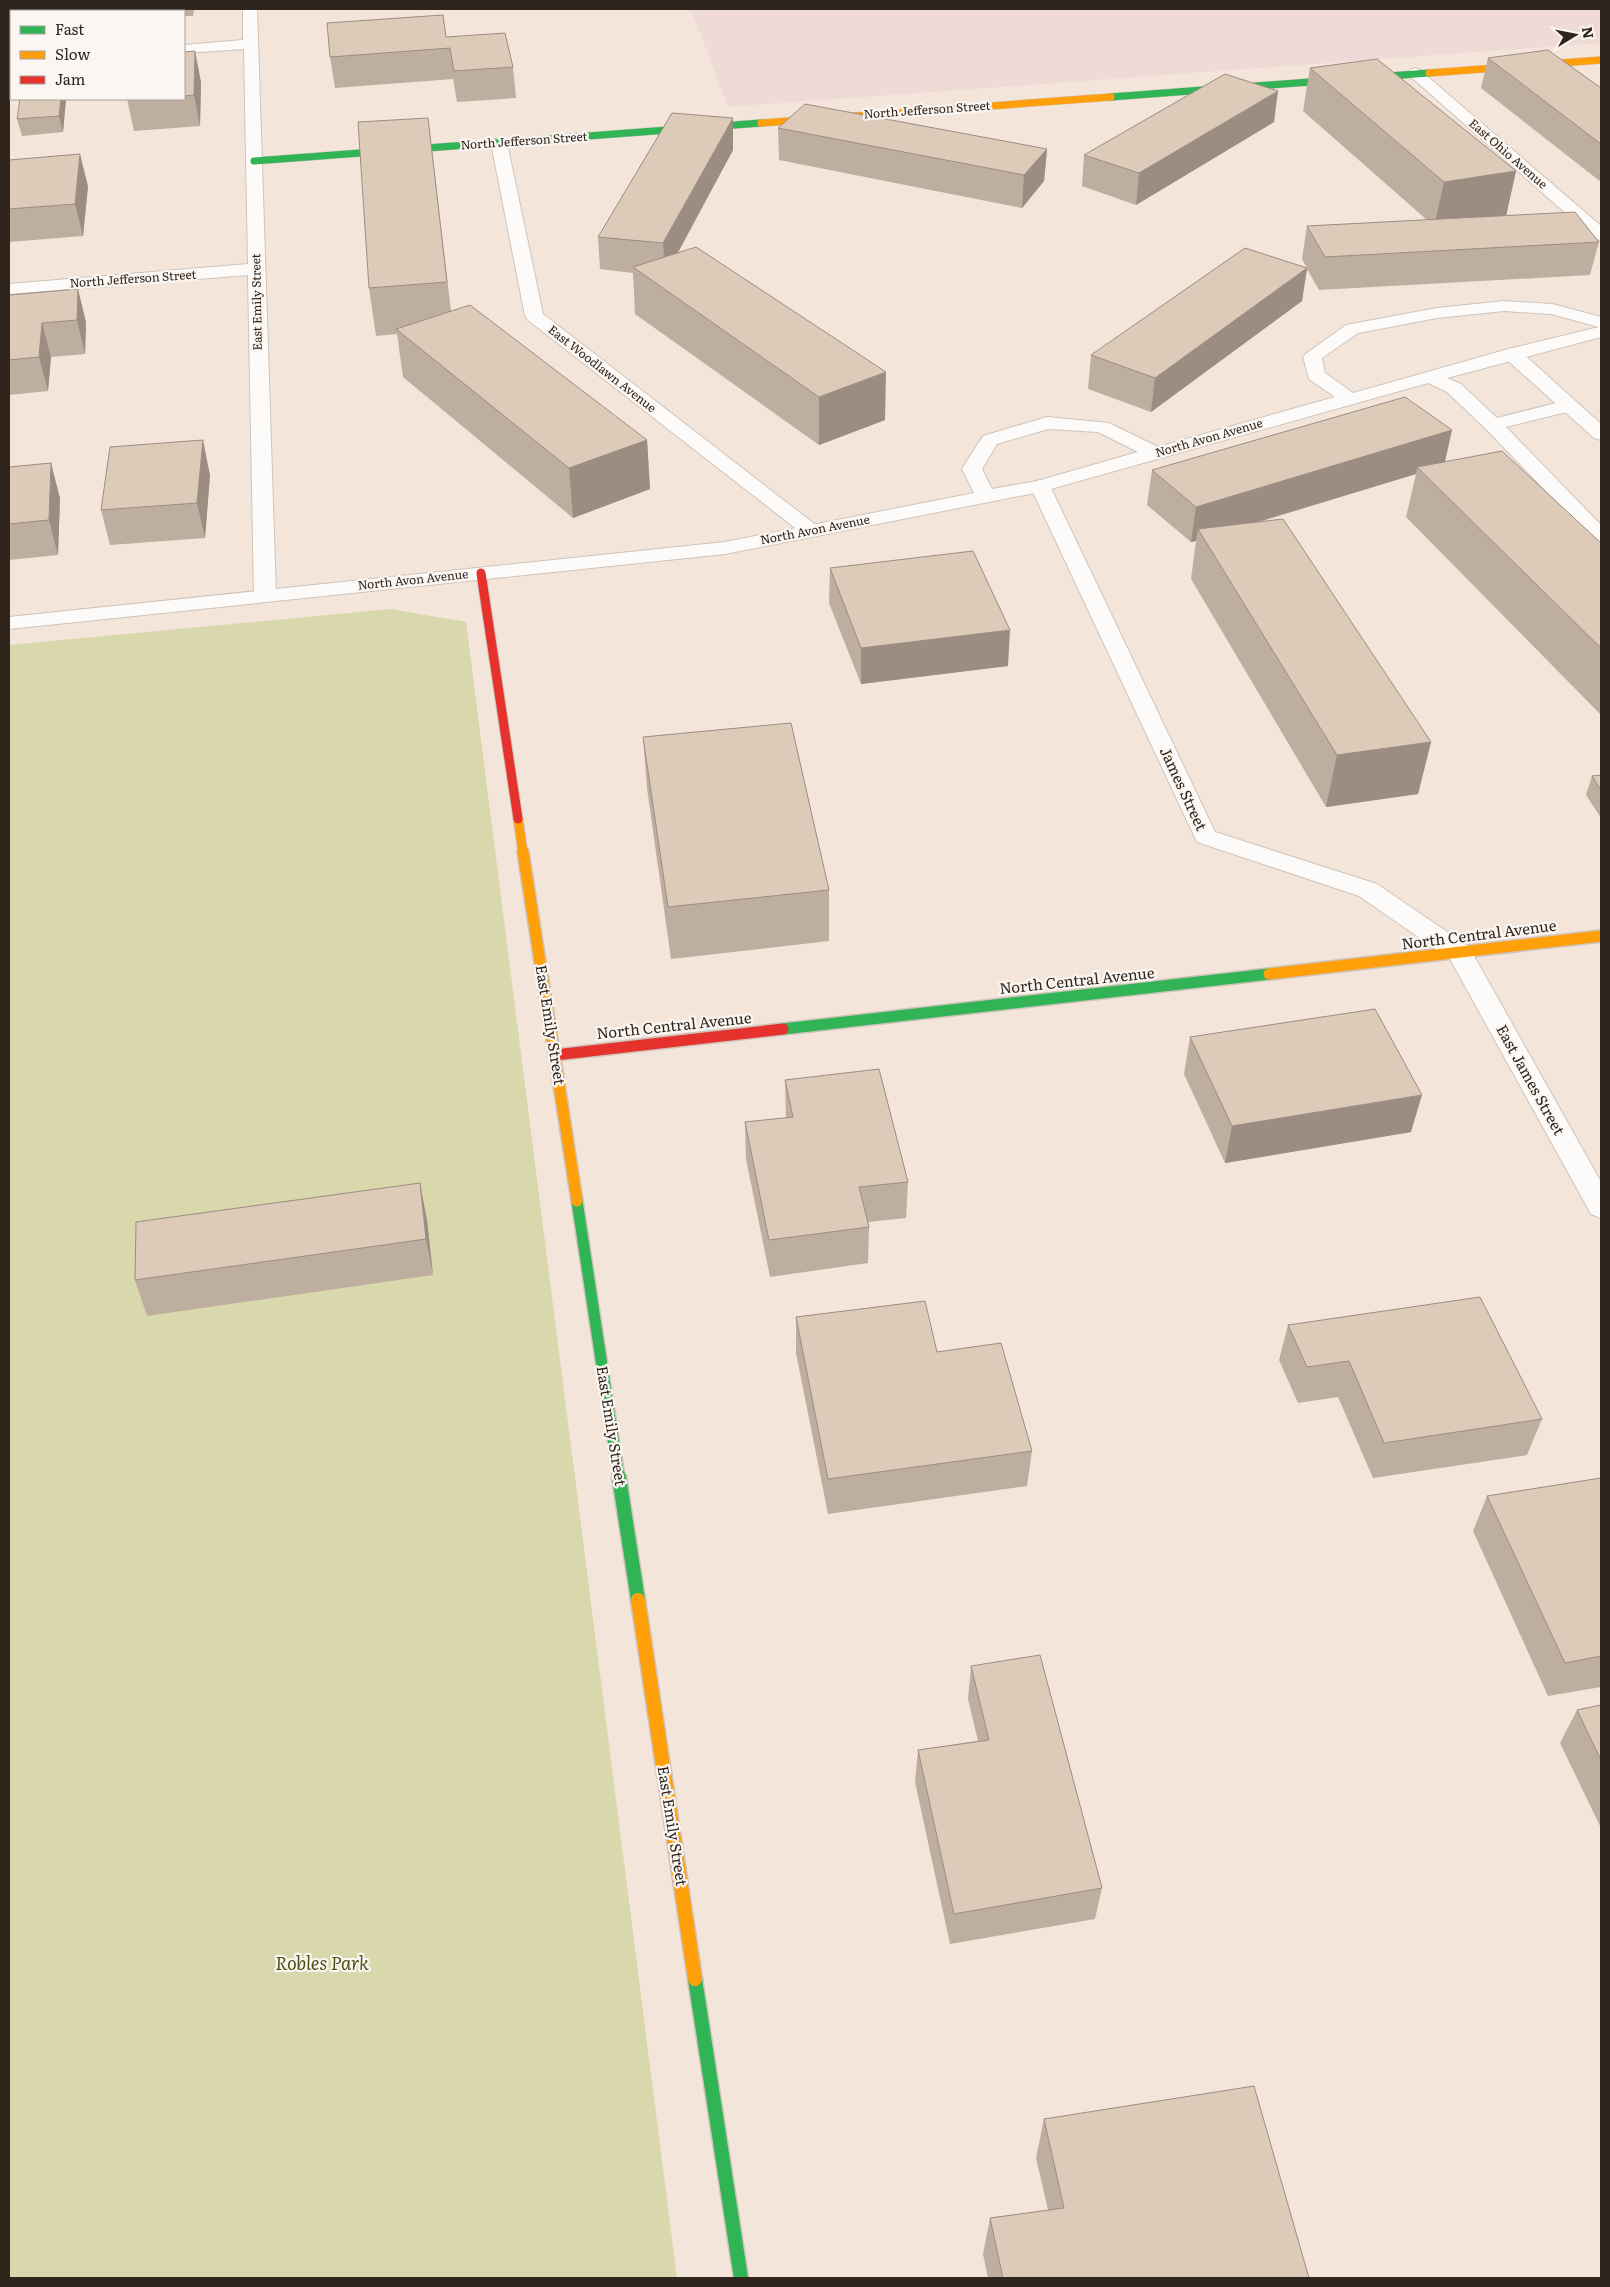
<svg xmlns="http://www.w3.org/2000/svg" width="1610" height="2287" font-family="Literata,serif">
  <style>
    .education { fill: #efdad7 }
    .green { fill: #d9d7ac }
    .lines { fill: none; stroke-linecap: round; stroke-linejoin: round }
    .lane-casing { stroke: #cfc4bb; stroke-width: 2 }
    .street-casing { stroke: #cfc4bb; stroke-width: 2 }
    .fast-far2-casing { stroke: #cfc4bb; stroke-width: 8 }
    .fast-far1-casing { stroke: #cfc4bb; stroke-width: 14 }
    .fast-casing { stroke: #cfc4bb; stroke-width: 17 }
    .slow-far3-casing { stroke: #cfc4bb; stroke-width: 8 }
    .slow-far2-casing { stroke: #cfc4bb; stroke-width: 11 }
    .slow-far1-casing { stroke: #cfc4bb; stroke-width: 14 }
    .slow-casing { stroke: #cfc4bb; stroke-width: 17 }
    .jam-far1-casing { stroke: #cfc4bb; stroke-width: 11 }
    .jam-casing { stroke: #cfc4bb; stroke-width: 14 }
    .lane { fill: #fdfbf9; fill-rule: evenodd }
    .street { fill: #fdfbf9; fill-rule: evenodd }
    .fast-far2 { stroke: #30b455; stroke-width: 7 }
    .fast-far1 { stroke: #30b455; stroke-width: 11 }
    .fast { stroke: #30b455; stroke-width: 14 }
    .slow-far3 { stroke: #ff9f0a; stroke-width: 7 }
    .slow-far2 { stroke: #ff9f0a; stroke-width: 9 }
    .slow-far1 { stroke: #ff9f0a; stroke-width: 11 }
    .slow { stroke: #ff9f0a; stroke-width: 14 }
    .jam-far1 { stroke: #e5322d; stroke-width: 9 }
    .jam { stroke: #e5322d; stroke-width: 11 }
    .wall { fill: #beae9f }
    .shaded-wall { fill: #9b8d82 }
    .building { fill: #ddcab9; stroke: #9b8d82 }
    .labels { text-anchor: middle; stroke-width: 4.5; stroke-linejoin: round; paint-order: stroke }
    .far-street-label { font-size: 12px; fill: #2f251d; stroke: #fbf6f2 }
    .street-label { font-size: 15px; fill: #2f251d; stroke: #fbf6f2 }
    .near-park-label { font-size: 18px; font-style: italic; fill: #4d5215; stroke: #fbf6f2 }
  </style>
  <rect width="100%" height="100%" fill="#f4e5da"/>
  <path class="education" d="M691 9H1601V43L728 107Z"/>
  <path class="green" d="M391 609 466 622 677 2278H9V645Z"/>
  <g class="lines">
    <defs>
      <path id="lane" d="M1504 301 1552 304 1601 317V337L1447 378 1461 384 1497 418 1568 400 1575 402 1578 406 1575 410 1506 427 1601 525V543L1594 541 1486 429 1447 392 1428 383 1040 492 725 554 9 629V617L725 542 974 493 962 469 983 436 1047 417 1109 423 1158 447 1335 397 1309 379 1303 356 1346 325 1437 308ZM1504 311 1551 314 1599 327 1505 350 1353 393 1325 373 1322 358 1358 333 1437 318ZM1048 429 1098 432 1138 452 1037 481 992 489 982 469 997 444Z"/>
      <g id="street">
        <path d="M243 9H257L276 596 272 600 265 602 258 600 254 596 248 275 9 294V284L248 264 244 49 184 53V45L243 40Z"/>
        <path d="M11 57V67L9 68V58Z"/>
        <path d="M1415 68 1420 70 1601 226V240L1595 239 1410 76 1407 73 1410 70Z"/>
        <path d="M499 138 505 140 507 143 543 314 817 526 820 530 817 534 810 536 803 534 528 320 525 316 491 143 493 140Z"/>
        <path d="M1512 348 1519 350 1601 424V440L1594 438 1505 358 1503 354 1505 350Z"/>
        <path d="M1040 480 1047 482 1050 486 1215 832 1377 884 1469 947 1601 1182V1218L1591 1214 1450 959 1359 896 1197 842 1030 486 1033 482Z"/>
      </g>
      <g id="fast-far2">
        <path d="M1111 97 1429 73"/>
        <path d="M254 161 761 123"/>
      </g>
      <g id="fast-far1">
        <path d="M783 1029 1269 974"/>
        <path d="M577 1201 619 1478"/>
      </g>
      <g id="fast">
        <path d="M619 1477 638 1600"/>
        <path d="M695 1979 741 2278"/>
      </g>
      <g id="slow-far3">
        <path d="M1429 73 1601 60"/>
        <path d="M761 123 1111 97"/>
      </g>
      <path id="slow-far2" d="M518 819 523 853"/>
      <g id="slow-far1">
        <path d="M523 852 577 1201"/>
        <path d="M1269 974 1601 936"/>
      </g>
      <path id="slow" d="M638 1600 695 1979"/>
      <path id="jam-far1" d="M481 573 518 819"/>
      <path id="jam" d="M555 1055 783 1029"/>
    </defs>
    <use href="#lane" class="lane-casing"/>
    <use href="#street" class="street-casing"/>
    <use href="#fast-far2" class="fast-far2-casing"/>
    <use href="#fast-far1" class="fast-far1-casing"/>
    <use href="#fast" class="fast-casing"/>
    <use href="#slow-far3" class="slow-far3-casing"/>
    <use href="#slow-far2" class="slow-far2-casing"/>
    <use href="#slow-far1" class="slow-far1-casing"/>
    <use href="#slow" class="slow-casing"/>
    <use href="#jam-far1" class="jam-far1-casing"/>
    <use href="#jam" class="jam-casing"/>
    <use href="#lane" class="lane"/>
    <use href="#street" class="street"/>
    <use href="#fast-far2" class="fast-far2"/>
    <use href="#fast-far1" class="fast-far1"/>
    <use href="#fast" class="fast"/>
    <use href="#slow-far3" class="slow-far3"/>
    <use href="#slow-far2" class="slow-far2"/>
    <use href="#slow-far1" class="slow-far1"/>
    <use href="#slow" class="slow"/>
    <use href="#jam-far1" class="jam-far1"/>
    <use href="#jam" class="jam"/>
  </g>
  <g class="wall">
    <path d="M130 9H194L193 16H184V11H130Z"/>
    <path d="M446 37 513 67 516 98 457 102 453 79 335 88 330 57Z"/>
    <path d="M184 52 201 82 200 126 134 131 127 99H184Z"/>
    <path d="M1488 58 1601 88V182L1481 88Z"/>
    <path d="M1310 68 1516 171 1506 216 1599 242 1590 275 1319 290 1307 269 1302 301 1151 412 1088 389 1091 355 1307 268 1302 259 1307 226 1427 220 1303 111Z"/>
    <path d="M66 99 63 132 22 136 17 119Z"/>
    <path d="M428 118 451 311 647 440 650 489 573 518 403 377 397 334 376 336 369 288Z"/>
    <path d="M1274 122 1136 205 1082 186 1084 155Z"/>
    <path d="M778 128 1047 149 1044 181 1022 208 779 160Z"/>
    <path d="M733 150 678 253 885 420 819 445 635 314 633 273 600 269 598 237Z"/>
    <path d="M9 160 88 186 83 236 9 242Z"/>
    <path d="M9 295 86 322 85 354 51 357 48 391 9 395Z"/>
    <path d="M1452 430 1445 462 1601 543V715L1406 517 1416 474 1259 522 1431 742 1418 794 1326 807 1191 579 1196 541 1191 542 1147 505 1152 470Z"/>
    <path d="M9 467 60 498 58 555 9 560Z"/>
    <path d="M210 475 205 538 110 545 101 510Z"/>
    <path d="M830 568 1008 666 861 684 829 603Z"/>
    <path d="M643 737 829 890V941L671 959 647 788Z"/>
    <path d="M1601 775V818L1586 795 1592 776Z"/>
    <path d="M1190 1037 1411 1132 1225 1163 1184 1074Z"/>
    <path d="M785 1080 908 1182 906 1218 868 1222 869 1227 868 1263 770 1277 746 1159 745 1122 786 1118Z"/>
    <path d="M427 1220 433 1275 147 1316 135 1280Z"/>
    <path d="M796 1317 937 1352 1032 1451 1027 1486 828 1514 796 1353Z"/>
    <path d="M1288 1325 1542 1419 1527 1455 1373 1478 1338 1397 1298 1403 1279 1360Z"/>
    <path d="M1601 1478V1687L1548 1696 1473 1531 1487 1496Z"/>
    <path d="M971 1666 1102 1888 1095 1919 950 1944 915 1782 918 1750 978 1741 968 1699Z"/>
    <path d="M1601 1705V1828L1560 1743 1577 1710Z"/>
    <path d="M1044 2119 1309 2278H988L983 2254 990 2218 1048 2210 1036 2158Z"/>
  </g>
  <g class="shaded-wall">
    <path d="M79 9H100V11H50Z"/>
    <path d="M195 51 201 82 200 126 194 95Z"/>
    <path d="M1278 91 1274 122 1136 205 1139 173Z"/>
    <path d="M61 99H66L63 132 59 116Z"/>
    <path d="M733 118V150L665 276 663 243Z"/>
    <path d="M1047 149 1044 181 1022 208 1024 175Z"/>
    <path d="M80 154 88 186 83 236 75 204Z"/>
    <path d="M1516 171 1506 216 1434 227 1444 182Z"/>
    <path d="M1307 268 1302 301 1151 412 1155 378Z"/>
    <path d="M78 289 86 322 85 354 77 320Z"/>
    <path d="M42 323 51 357 48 391 39 357Z"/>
    <path d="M886 372 885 420 819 445V397Z"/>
    <path d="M1452 430 1444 465 1417 467 1416 474 1204 538 1198 529 1196 541 1191 542 1196 507Z"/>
    <path d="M203 440 210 475 205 538 197 503Z"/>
    <path d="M647 440 650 489 573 518 569 468Z"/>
    <path d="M51 463 60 498 58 555 49 520Z"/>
    <path d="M1010 630 1008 666 861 684V648Z"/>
    <path d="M1431 742 1418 794 1326 807 1337 755Z"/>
    <path d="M1422 1095 1411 1132 1225 1163 1232 1126Z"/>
    <path d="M420 1183 427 1220 433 1275 426 1239Z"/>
  </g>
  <g class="building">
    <path d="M34 9H79L50 11H34Z"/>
    <path d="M443 15 446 37 505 33 513 67 454 71 450 48 330 57 327 23Z"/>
    <path d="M1548 50 1601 88V144L1488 58Z"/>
    <path d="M195 51 194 95 184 96V52Z"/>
    <path d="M1377 59 1516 171 1444 182 1310 68Z"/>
    <path d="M1225 74 1278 91 1139 173 1084 155Z"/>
    <path d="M20 99H61L59 116 17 119Z"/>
    <path d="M805 104 1047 149 1024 175 778 128Z"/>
    <path d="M672 113 733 118 663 243 598 237Z"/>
    <path d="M428 118 447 282 369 288 358 122Z"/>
    <path d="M80 154 75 204 9 209V160Z"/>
    <path d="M1575 212 1599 242 1325 257 1307 226Z"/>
    <path d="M696 247 886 372 819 397 633 267Z"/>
    <path d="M1245 248 1307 268 1155 378 1091 355Z"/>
    <path d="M78 289 77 320 42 323 39 357 9 360V295Z"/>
    <path d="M470 305 647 440 569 468 396 329Z"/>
    <path d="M1405 397 1452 430 1196 507 1152 470Z"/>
    <path d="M203 440 197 503 101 510 110 447Z"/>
    <path d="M1502 451 1601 543V648L1417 467Z"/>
    <path d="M51 463 49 520 9 524V467Z"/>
    <path d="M1283 519 1431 742 1337 755 1198 529Z"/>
    <path d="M973 551 1010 630 861 648 830 568Z"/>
    <path d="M791 723 829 890 668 907 643 737Z"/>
    <path d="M1601 775V790L1592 776Z"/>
    <path d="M1375 1009 1422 1095 1232 1126 1190 1037Z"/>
    <path d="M879 1069 908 1182 859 1187 869 1227 769 1240 745 1122 793 1117 785 1080Z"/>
    <path d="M420 1183 426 1239 135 1280 136 1222Z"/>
    <path d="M1480 1297 1542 1419 1384 1443 1349 1361 1307 1367 1288 1325Z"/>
    <path d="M925 1301 937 1352 1001 1343 1032 1451 828 1479 796 1317Z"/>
    <path d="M1601 1478V1656L1565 1663 1487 1496Z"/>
    <path d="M1040 1655 1102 1888 954 1914 918 1750 989 1740 971 1666Z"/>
    <path d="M1601 1705V1760L1577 1710Z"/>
    <path d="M1254 2086 1309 2278H1003L990 2218 1064 2208 1044 2119Z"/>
  </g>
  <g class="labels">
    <g class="far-street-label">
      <text transform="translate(927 110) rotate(-4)" y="4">North Jefferson Street</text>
      <text transform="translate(524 141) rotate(-4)" y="4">North Jefferson Street</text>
      <text transform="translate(1508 154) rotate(41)" y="4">East Ohio Avenue</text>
      <text transform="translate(133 279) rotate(-4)" y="4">North Jefferson Street</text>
      <text transform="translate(257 302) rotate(-91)" y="4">East Emily Street</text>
      <text transform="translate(602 369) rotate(38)" y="4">East Woodlawn Avenue</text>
      <text transform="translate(1209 438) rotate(-16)" y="4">North Avon Avenue</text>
      <text transform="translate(815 530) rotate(-11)" y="4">North Avon Avenue</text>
      <text transform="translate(413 580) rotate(-6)" y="4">North Avon Avenue</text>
    </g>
    <g class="street-label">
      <text transform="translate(1183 789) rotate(65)" y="5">James Street</text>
      <text transform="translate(1479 935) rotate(-7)" y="5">North Central Avenue</text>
      <text transform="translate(1077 981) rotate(-6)" y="5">North Central Avenue</text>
      <text transform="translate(550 1025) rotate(81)" y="5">East Emily Street</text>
      <text transform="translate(674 1026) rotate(-6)" y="5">North Central Avenue</text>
      <text transform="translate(1530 1080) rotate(61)" y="5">East James Street</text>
      <text transform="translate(611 1426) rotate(81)" y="5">East Emily Street</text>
      <text transform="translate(672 1826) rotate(81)" y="5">East Emily Street</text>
    </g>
    <g class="near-park-label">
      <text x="322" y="1970">Robles Park</text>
    </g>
  </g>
  <rect width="1610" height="2287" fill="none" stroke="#2f251d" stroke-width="20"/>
  <rect x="10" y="10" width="175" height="90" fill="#fbf6f2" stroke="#a9a29d"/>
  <rect x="20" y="26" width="25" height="8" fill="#30b455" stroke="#a9a29d"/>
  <text x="55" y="35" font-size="15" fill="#2f251d">Fast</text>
  <rect x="20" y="51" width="25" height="8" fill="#ff9f0a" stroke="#a9a29d"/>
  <text x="55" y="60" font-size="15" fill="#2f251d">Slow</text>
  <rect x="20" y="76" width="25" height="8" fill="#e5322d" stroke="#a9a29d"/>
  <text x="55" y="85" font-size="15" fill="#2f251d">Jam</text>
  <g transform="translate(1575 35) rotate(80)" stroke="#fbf6f2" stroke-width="4" paint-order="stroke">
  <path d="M0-4L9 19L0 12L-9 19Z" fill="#2f251d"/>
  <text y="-8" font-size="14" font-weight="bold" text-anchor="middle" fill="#2f251d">N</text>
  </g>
</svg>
